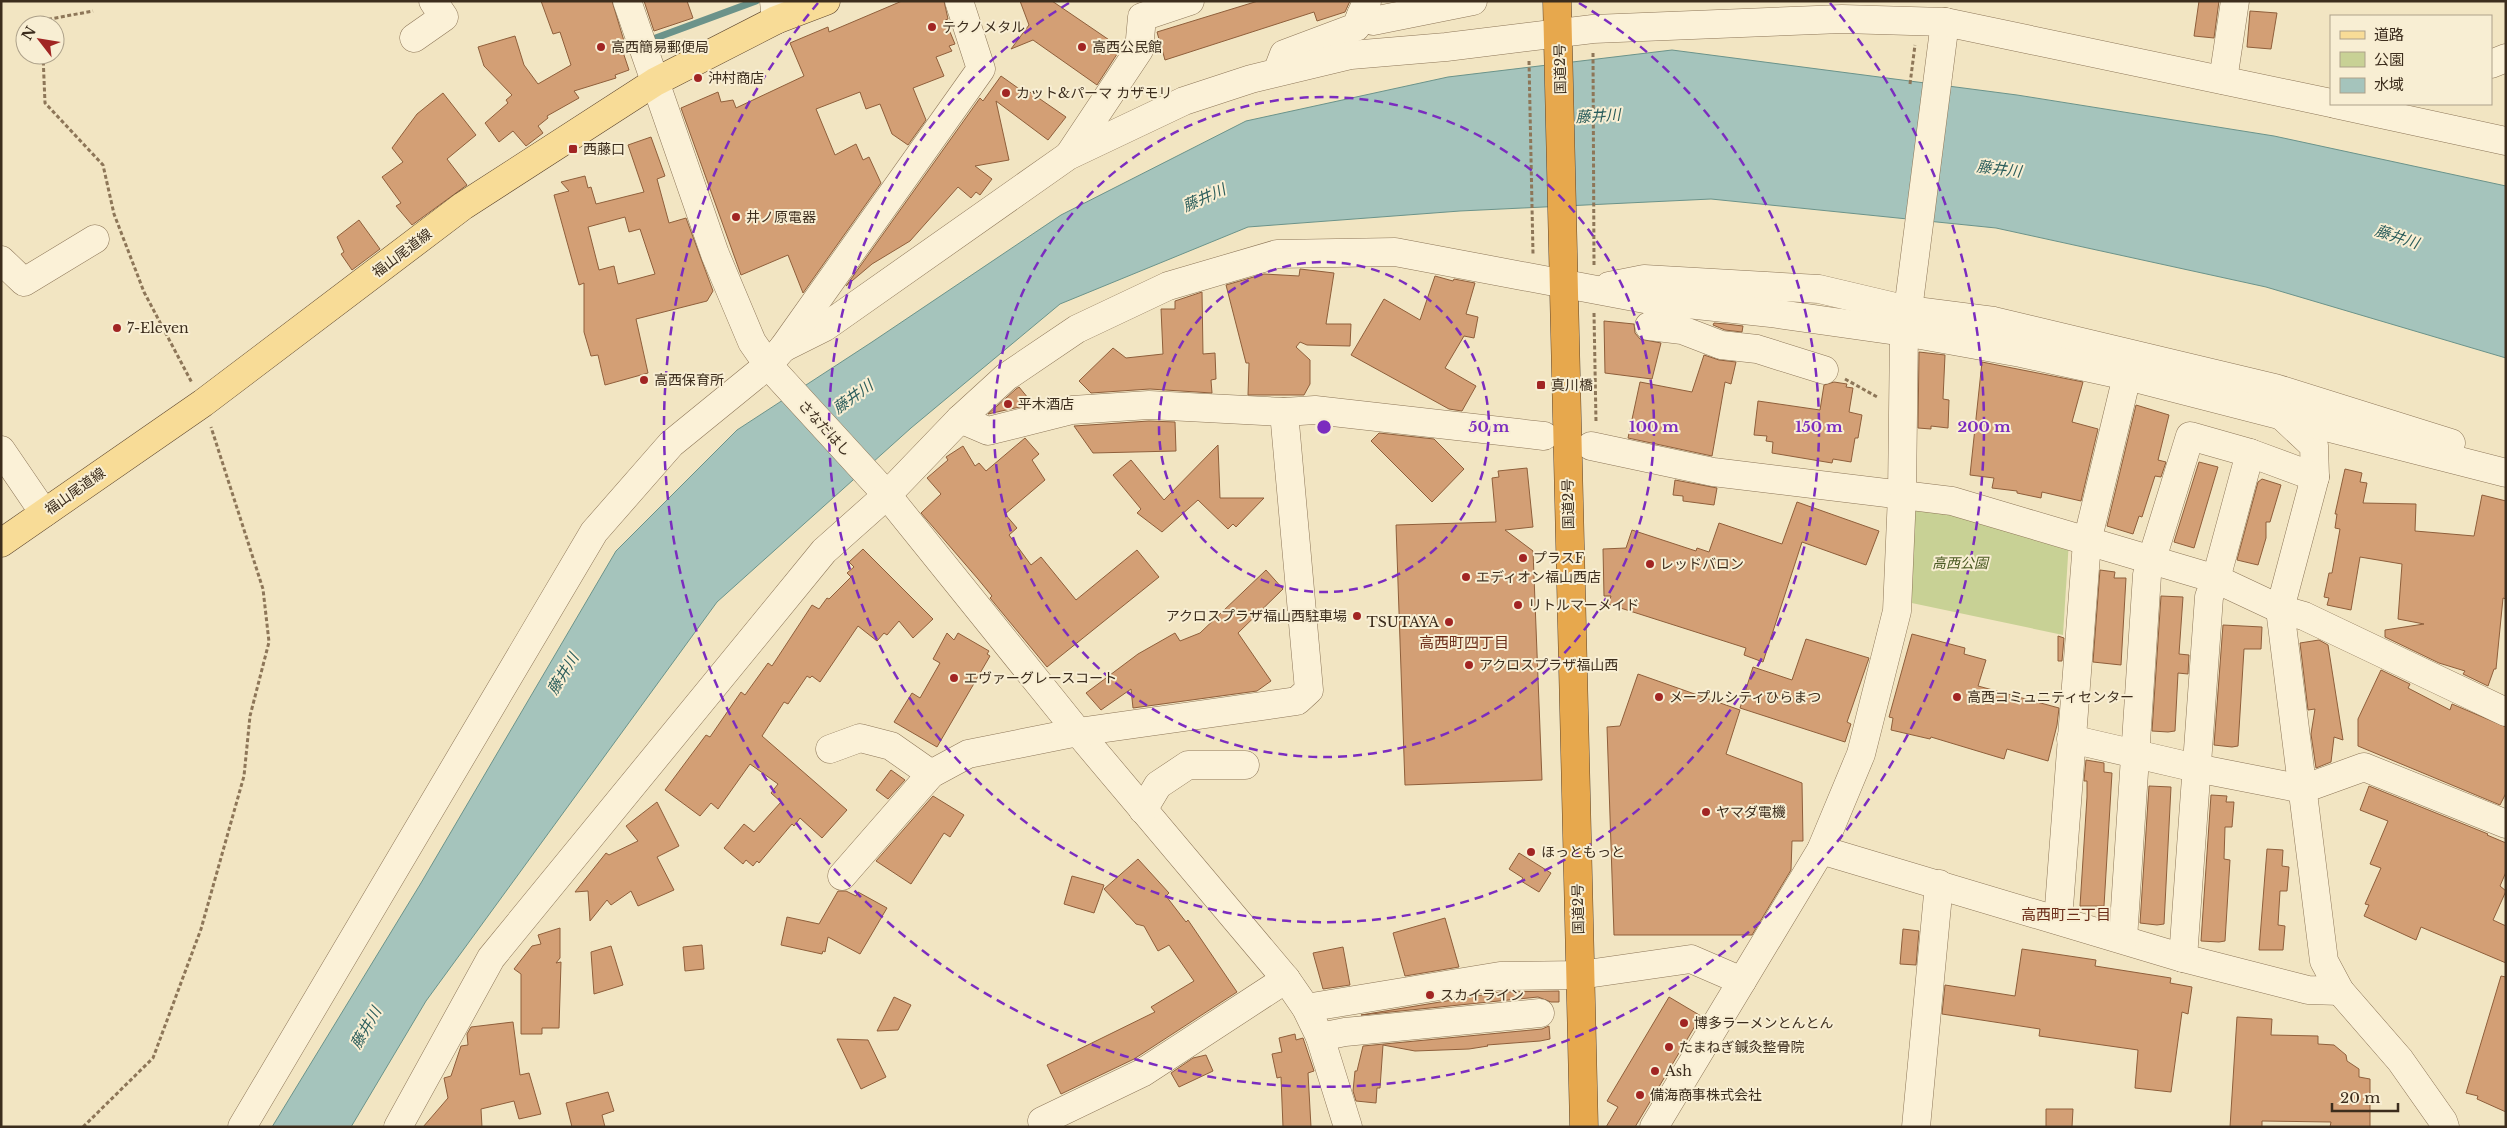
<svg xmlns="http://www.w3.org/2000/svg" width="2507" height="1128" font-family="'Libre Baskerville','Noto Sans JP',serif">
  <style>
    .green { fill: #c8d195 }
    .water { fill: #a5c4bc; stroke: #6b938a }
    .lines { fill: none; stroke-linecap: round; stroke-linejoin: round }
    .stream { stroke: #6b938a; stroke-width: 7 }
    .building { fill: #d39f75; stroke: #8f5f3b; fill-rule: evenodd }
    .minor-casing { stroke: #8d7658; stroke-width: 29 }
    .major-casing { stroke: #5b432c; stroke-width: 29 }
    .highway-casing { stroke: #5b432c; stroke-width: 29 }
    .path { stroke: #8d7658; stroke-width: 3; stroke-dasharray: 4 2.5; stroke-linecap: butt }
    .minor { stroke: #fbf1d7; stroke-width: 28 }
    .major { stroke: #f8dc97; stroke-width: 28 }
    .highway { stroke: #e7a84d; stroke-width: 28 }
    .ring { fill: none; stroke: #7b2cbf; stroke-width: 2.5; stroke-dasharray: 9 6 }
    .poi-dot { fill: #a12523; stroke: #f8eed3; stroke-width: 2 }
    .labels { text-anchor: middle; stroke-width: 4; stroke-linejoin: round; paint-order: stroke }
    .poi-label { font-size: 14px; fill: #3c2d1d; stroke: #f8eed3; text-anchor: start }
    .street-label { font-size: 14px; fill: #3c2d1d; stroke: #f8eed3 }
    .park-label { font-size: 14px; font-style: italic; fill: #4a5a22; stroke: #f8eed3 }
    .water-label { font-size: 15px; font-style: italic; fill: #2b5d5b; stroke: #f8eed3 }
    .neighbourhood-label { font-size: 15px; fill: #6c2d19; stroke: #f8eed3 }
    .centre { fill: #7b2cbf; stroke: #f8eed3; stroke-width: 2.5 }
    .ring-label { font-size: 15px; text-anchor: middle; font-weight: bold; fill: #7b2cbf; stroke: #f8eed3; stroke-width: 4; stroke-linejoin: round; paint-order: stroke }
  </style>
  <rect width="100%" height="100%" fill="#f2e5c2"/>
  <path class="green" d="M1915 505 2069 540 2063 635 1907 602Z"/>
  <path class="water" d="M1672 50 2017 95 2274 136 2506 186V358L2266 287 1996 228 1711 199 1460 211 1248 227 1060 304 911 428 717 602 426 1001 351 1127H272L421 883 616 551 737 430 872 342 1061 215 1246 121 1448 77Z"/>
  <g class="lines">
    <path class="stream" d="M653 39 756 1"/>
  </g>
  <g class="building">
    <path d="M541 1H612L624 41 620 43 629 70 615 75 616 78 574 91 579 98 547 116 548 118 538 126 543 133 526 146 513 131 499 142 485 123 508 103 506 100 512 95 484 66 478 47 515 36 524 65 538 84 571 65 560 32 553 34Z"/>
    <path d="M644 1H687L693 18 654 31Z"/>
    <path d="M902 1H944L948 19 945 20 955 44 949 46 952 51 936 57 944 76 913 88 926 120 908 145 892 134 880 104 866 109 860 92 816 109 835 155 856 144 863 160 869 157 881 183 803 293 788 255 741 275 681 108 718 92 721 102 733 100 736 108 804 76 790 43 828 27 829 32Z"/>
    <path d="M1020 1H1052L1121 48 1097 85 1033 40 1011 49 1029 25Z"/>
    <path d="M1258 1H1350L1345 12 1317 21 1314 12 1165 60 1157 32Z"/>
    <path d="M2199 1H2219L2214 38 2194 36Z"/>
    <path d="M2250 11 2277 13 2271 49 2247 47Z"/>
    <path d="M1001 76 1025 93 1027 90 1066 117 1048 140 996 101 1009 160 975 166 992 179 980 195 976 192 971 198 958 187 910 241 872 264 846 286 980 98 983 101Z"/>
    <path d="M443 93 476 135 447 159 467 185 412 225 396 206 401 203 382 177 403 162 392 148 417 114Z"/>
    <path d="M651 137 665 176 657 179 669 223 686 218 713 291 707 301 636 319 648 373 605 385 598 355 591 356 584 332V283L579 285 554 195 569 191 561 182 585 176 588 188 591 187 596 204 644 192 628 145ZM625 217 629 232 640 229 655 274 618 284 614 266 599 270 588 227Z"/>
    <path d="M359 220 380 249 352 270 341 254 344 252 337 237Z"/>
    <path d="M1300 269 1334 273 1326 324H1351L1350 346 1307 345 1300 342 1296 347 1310 360V384L1304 395H1248L1249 363H1246L1226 285 1264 274 1299 276Z"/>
    <path d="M1435 276 1453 281 1454 279 1475 283 1466 314 1478 317 1474 338 1464 336 1445 368 1476 386 1462 411 1449 409 1351 355 1384 299 1420 320Z"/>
    <path d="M1202 292 1203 354 1215 353 1216 379 1211 380 1212 393 1150 389 1091 393 1079 381 1113 348 1126 358 1163 354 1161 309H1175V301Z"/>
    <path d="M1604 321 1634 324 1635 333 1640 339 1661 343 1652 379 1605 373Z"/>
    <path d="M1714 323 1726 324 1743 326 1742 332 1725 330 1713 325Z"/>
    <path d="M1919 352 1945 355 1943 399 1949 400 1948 428 1931 426V429L1918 428Z"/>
    <path d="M1704 355 1719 360 1736 362 1731 384 1725 382 1712 456 1628 438 1640 382 1692 392Z"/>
    <path d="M1982 362 2083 382 2072 422 2098 429 2081 501 2042 492 2041 498 2017 493V491L1992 488 1994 478 1970 475Z"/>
    <path d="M1834 382 1847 384 1846 387 1853 388 1849 412 1862 415 1858 438H1855L1851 462 1833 459 1832 463 1772 453 1773 442 1766 441 1767 436 1754 435 1758 401 1820 410 1824 385Z"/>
    <path d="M1019 387 1033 404 988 414 1016 389Z"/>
    <path d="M2136 405 2169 415 2158 460 2166 462 2161 477 2155 476 2142 517 2139 516 2133 534 2107 526Z"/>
    <path d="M1149 421 1175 422 1176 451 1093 453 1074 426Z"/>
    <path d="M1379 433 1434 439 1464 469 1432 502 1371 441Z"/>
    <path d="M1025 438 1039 454 1032 460 1045 480 1005 514 1017 528 1009 535 1031 565 1041 557 1076 600 1137 550 1159 577 1047 667 990 598 992 596 978 579 921 513 941 494 927 478 948 460 946 457 963 446 975 466 979 463 986 471Z"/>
    <path d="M1218 445 1220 498H1264L1236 527 1233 524 1228 529 1198 500 1162 532 1137 513 1141 509 1113 475 1131 460 1164 500Z"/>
    <path d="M2199 462 2218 467 2194 548 2174 542Z"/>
    <path d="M1527 468 1533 527 1505 530 1533 551 1542 780 1405 785 1396 525 1496 522 1492 478 1499 477 1498 471Z"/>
    <path d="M2345 469 2362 473 2360 482 2367 483 2363 503 2416 504 2415 531 2474 536 2482 495 2506 501V599L2503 598 2496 669H2494L2488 686 2463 674 2465 671 2439 663 2385 637V630L2424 624 2398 619 2402 564 2360 557 2351 610 2327 605 2329 598 2324 597 2329 573H2332L2340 529 2335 528 2337 514H2335Z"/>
    <path d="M2262 479 2281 485 2270 522H2266V538L2258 565 2237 560 2258 482Z"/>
    <path d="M1675 480 1717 488 1714 505 1683 501V496L1673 495Z"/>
    <path d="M1797 502 1879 531 1866 565 1802 542 1763 662 1744 655 1746 648 1608 604 1611 596H1604L1603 549 1626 548 1632 530 1696 551 1697 548 1709 552 1719 523 1782 544Z"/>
    <path d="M863 549 933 619 913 638 899 621 887 635 884 633 877 641 858 626 820 682 812 676 810 678 807 676 788 704 784 702 762 736 847 810 822 838 800 818 794 826 792 824 759 863 757 861 753 866 746 860 743 864 724 848 744 824 754 832 781 802 771 793 778 784 750 764 718 809 711 803 700 816 665 790 706 735 710 737 741 692 745 695 768 663 772 666 812 605 819 609 827 598 829 599 851 577 847 573 854 567 849 562Z"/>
    <path d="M1266 570 1283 589 1238 633 1271 681 1257 691 1133 708 1131 689 1101 710 1086 693 1138 654 1175 633 1180 641 1200 633Z"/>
    <path d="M2100 570 2115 572 2114 578H2126L2121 665 2093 662Z"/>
    <path d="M2161 596 2183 597 2179 654 2189 655 2188 674 2178 673 2175 731 2168 732 2152 731Z"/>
    <path d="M2223 625 2262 627 2261 649H2244L2238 746 2232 747 2214 745Z"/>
    <path d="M947 633 954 640 958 633 989 651 987 654 990 656 937 747 894 722 912 693 920 698 940 663 933 659Z"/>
    <path d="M1912 634 1965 648 1964 654 1986 660 1978 686 2059 708 2057 725 2048 761 2007 749 2004 759 1931 737 1930 739 1891 730 1893 718 1889 717Z"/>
    <path d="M2058 636 2064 638 2062 661H2058Z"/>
    <path d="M1806 639 1869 658 1847 722 1851 724 1845 742 1740 708 1753 667 1792 680Z"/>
    <path d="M2319 640 2328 645 2343 740 2334 737 2331 762 2316 768 2311 734 2315 709 2308 710 2300 643Z"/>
    <path d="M2381 670 2410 684 2408 688 2450 710 2452 704 2506 727V793L2500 805 2358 746V719Z"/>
    <path d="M1638 674 1740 710 1726 754 1802 783 1803 841H1792L1791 870 1752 935H1614L1607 727 1620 726Z"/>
    <path d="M2086 760 2104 763V772L2112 773 2104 906H2080L2087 797V781H2084Z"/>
    <path d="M891 770 905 780 888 799 876 790Z"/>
    <path d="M2149 786 2171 787 2164 924 2157 925 2140 923Z"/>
    <path d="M2369 786 2488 834 2487 835 2506 843V872L2500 886 2506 891 2493 920 2506 926V963L2421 927 2416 940 2364 916 2369 905 2365 904 2381 868 2370 864 2388 821 2360 810Z"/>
    <path d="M2211 795 2227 796 2226 802H2234L2232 827H2225L2224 859 2230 860 2225 941 2219 942 2201 941Z"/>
    <path d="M933 796 964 815 950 837 944 833 911 884 876 861Z"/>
    <path d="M657 802 679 846 657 857 674 890 638 906 631 891 611 905 607 900 590 921 588 891 575 892 606 853 609 855 638 841 626 826Z"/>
    <path d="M2267 849 2283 850 2282 866 2289 867 2287 891H2280L2278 925 2285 926 2283 950H2259Z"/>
    <path d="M1519 853 1551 873 1539 892 1521 881 1523 878 1509 869Z"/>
    <path d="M1138 859 1169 893 1166 896 1186 922 1188 920 1237 992 1134 1059 1061 1094 1047 1065 1155 1012 1151 1007 1194 981 1169 945 1158 951 1144 926 1136 924 1104 889Z"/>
    <path d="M1072 876 1104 885 1094 913 1064 904Z"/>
    <path d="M838 891H846L856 896 858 892 887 908 860 954 828 937 825 952 823 951 822 954 781 945 787 917 819 924Z"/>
    <path d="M1445 918 1459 967 1405 976 1393 933Z"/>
    <path d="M560 928V958L556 963 561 962 559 1028H542V1034H521V974L514 969 532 946 541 944 538 935Z"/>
    <path d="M1903 929 1919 931 1916 965 1900 964Z"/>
    <path d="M702 945 704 969 685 971 683 947Z"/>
    <path d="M611 946 623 985 594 994 591 952Z"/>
    <path d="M1343 947 1350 985 1323 989 1313 953Z"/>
    <path d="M2022 949 2096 960 2095 966 2171 978 2170 983 2192 987 2188 1014 2182 1012 2171 1092 2135 1088 2138 1050 2039 1036 2040 1029 1942 1014 1945 985 2015 996Z"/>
    <path d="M2501 976 2506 977V1112L2477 1099 2478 1096 2466 1093Z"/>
    <path d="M1559 991V1002H1551L1538 997 1361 1015 1501 992Z"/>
    <path d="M894 997 911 1005 898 1030 877 1031Z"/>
    <path d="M1669 997 1701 1016 1635 1127H1606L1618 1107 1607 1101Z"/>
    <path d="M2237 1017 2272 1019 2271 1035 2318 1036V1044L2334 1045 2346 1055 2347 1061 2359 1069V1077L2370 1079V1127H2330L2331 1122 2262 1121V1127H2230Z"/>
    <path d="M513 1022 520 1075 529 1073 541 1114 519 1119 514 1101 481 1109 482 1127H423L448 1098 444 1078 451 1076 461 1046 468 1045 467 1034 471 1027Z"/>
    <path d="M1549 1026 1550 1039 1540 1041 1487 1045 1488 1046 1469 1049 1415 1051 1383 1045 1380 1088H1377L1376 1103 1356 1101 1353 1091 1355 1071H1357L1363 1046 1542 1029Z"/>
    <path d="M1295 1034 1296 1040 1303 1038 1314 1071 1308 1073 1311 1127H1283L1281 1077 1277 1078 1272 1054 1282 1052 1279 1038Z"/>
    <path d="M837 1039 868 1040 886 1077 861 1089Z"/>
    <path d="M1206 1055 1213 1071 1179 1087 1171 1073 1193 1058Z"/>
    <path d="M608 1092 614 1111 602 1115 605 1127H572L566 1103Z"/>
    <path d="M2046 1109H2073L2072 1127H2046Z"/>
  </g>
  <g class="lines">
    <defs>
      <g id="minor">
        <path d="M627 1 715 254 752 342 768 365 887 495 1078 732 1286 979 1306 1008 1320 1037 1348 1127"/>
        <path d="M774 1 776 20"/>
        <path d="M1361 15 1373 21 1473 1"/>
        <path d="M414 38 444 17 433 1"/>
        <path d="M2491 64 2506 58"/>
        <path d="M1279 67 1284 54 1356 27 1367 1"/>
        <path d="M2223 80 2235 1"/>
        <path d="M2335 104 2506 141"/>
        <path d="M1069 155 1139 50 1142 17 1190 1"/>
        <path d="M1 260 24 282 95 239"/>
        <path d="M1609 286 1644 279 1819 289 1908 310 1994 321 2275 388 2451 443"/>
        <path d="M1908 310 1945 22"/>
        <path d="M1649 326 1682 330 1721 345 1757 349 1824 370"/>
        <path d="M783 348 825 327 1068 156 1184 101 1251 79 1351 55 1446 47 1593 29 1842 19 1945 22 2331 103"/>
        <path d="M2284 418 2314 446 2315 477 2280 609 2324 961 2340 991 2400 1060 2443 1121 2445 1127"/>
        <path d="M960 419 988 431 1072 410 1149 405 1284 412 1315 410 1544 436"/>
        <path d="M1591 446 1713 472 1952 501 2216 579 2280 609 2304 616 2506 712"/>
        <path d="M1 450 44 513"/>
        <path d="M2071 739 2196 768 2303 789 2364 767 2506 824"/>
        <path d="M830 749 860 738 891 746 931 774"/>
        <path d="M1143 810 1158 785 1188 765H1245"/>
        <path d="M1821 850 2183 958 2308 990 2340 991"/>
        <path d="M842 876 931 774 968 754 1078 732 1297 701 1309 690 1284 412"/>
        <path d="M2058 920 2087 542 2127 376"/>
        <path d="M2123 939 2147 575 2190 436 2250 453 2315 477"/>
        <path d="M2183 958 2209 597 2216 579 2250 453"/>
        <path d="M1306 1008 1500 976 1580 975 1691 959 1742 981"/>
        <path d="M1320 1037 1345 1032 1540 1013"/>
        <path d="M1042 1121 1142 1073 1286 979"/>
        <path d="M242 1127 594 532 671 444 768 365 783 348 981 69 959 1"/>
        <path d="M398 1127 491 958 824 551 887 495 960 419 1006 377 1077 329 1168 286 1277 254 1395 252 1650 300 1771 313 1904 332 2021 353 2127 376 2506 473"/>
        <path d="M1654 1127 1821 850 1861 754 1897 611 1902 495 1904 332"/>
        <path d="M1916 1127 1939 884"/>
      </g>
      <path id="major" d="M1 543 203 403 463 206 655 82 776 20 826 1"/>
      <path id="highway" d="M1557 1 1584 1127"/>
    </defs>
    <use href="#minor" class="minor-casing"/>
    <use href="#major" class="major-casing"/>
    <use href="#highway" class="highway-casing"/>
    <g class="path">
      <path d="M44 25 50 19 93 11"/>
      <path d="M1593 53 1594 265"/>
      <path d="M43 55 45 103 103 165 114 214 144 292 192 383"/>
      <path d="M1529 61 1533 254"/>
      <path d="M1910 84 1915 45"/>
      <path d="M1594 313 1596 422"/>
      <path d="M1845 379 1879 398"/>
      <path d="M83 1127 153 1058 201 929 244 776 250 716 269 642 263 589 211 427"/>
    </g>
    <use href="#minor" class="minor"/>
    <use href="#major" class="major"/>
    <use href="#highway" class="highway"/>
  </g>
  <g class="ring">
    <circle cx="1324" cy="427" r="165"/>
    <circle cx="1324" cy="427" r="330"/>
    <path d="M1579 3A495 495 0 1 1 1069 3"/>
    <path d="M1830 3A660 660 0 1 1 818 3"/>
  </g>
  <g class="poi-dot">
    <circle cx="932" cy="27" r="5"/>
    <circle cx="601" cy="47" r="5"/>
    <circle cx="1082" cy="47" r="5"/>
    <circle cx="698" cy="78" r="5"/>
    <circle cx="1006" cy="93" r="5"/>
    <rect x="568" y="144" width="10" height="10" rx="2.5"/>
    <circle cx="736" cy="217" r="5"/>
    <circle cx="117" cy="328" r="5"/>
    <circle cx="644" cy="380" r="5"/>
    <rect x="1536" y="380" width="10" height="10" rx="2.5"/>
    <circle cx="1008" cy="404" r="5"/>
    <circle cx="1523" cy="558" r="5"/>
    <circle cx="1650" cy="564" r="5"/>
    <circle cx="1466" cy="577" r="5"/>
    <circle cx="1518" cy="605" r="5"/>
    <circle cx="1357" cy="616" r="5"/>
    <circle cx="1449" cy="622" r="5"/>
    <circle cx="1469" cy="665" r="5"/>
    <circle cx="954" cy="678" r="5"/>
    <circle cx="1659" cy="697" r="5"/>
    <circle cx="1957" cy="697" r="5"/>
    <circle cx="1706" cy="812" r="5"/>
    <circle cx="1531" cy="852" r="5"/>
    <circle cx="1430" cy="995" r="5"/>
    <circle cx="1684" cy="1023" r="5"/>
    <circle cx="1669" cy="1047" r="5"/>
    <circle cx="1655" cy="1071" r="5"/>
    <circle cx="1640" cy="1095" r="5"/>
  </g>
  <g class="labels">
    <g class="poi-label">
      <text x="942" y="32">テクノメタル</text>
      <text x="611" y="52">高西簡易郵便局</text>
      <text x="1092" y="52">高西公民館</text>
      <text x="708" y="83">沖村商店</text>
      <text x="1016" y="98">カット&amp;パーマ カザモリ</text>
      <text x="583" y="154">西藤口</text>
      <text x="746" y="222">井ノ原電器</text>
      <text x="127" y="333">7-Eleven</text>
      <text x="654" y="385">高西保育所</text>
      <text x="1551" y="390">真川橋</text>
      <text x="1018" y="409">平木酒店</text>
      <text x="1533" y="563">プラスF</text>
      <text x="1660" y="569">レッドバロン</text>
      <text x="1476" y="582">エディオン福山西店</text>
      <text x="1528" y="610">リトルマーメイド</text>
      <text x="1347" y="621" text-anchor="end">アクロスプラザ福山西駐車場</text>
      <text x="1439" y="627" text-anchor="end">TSUTAYA</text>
      <text x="1479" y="670">アクロスプラザ福山西</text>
      <text x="964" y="683">エヴァーグレースコート</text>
      <text x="1669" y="702">メープルシティひらまつ</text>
      <text x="1967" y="702">高西コミュニティセンター</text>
      <text x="1716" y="817">ヤマダ電機</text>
      <text x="1541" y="857">ほっともっと</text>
      <text x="1440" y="1000">スカイライン</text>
      <text x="1694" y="1028">博多ラーメンとんとん</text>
      <text x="1679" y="1052">たまねぎ鍼灸整骨院</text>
      <text x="1665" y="1076">Ash</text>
      <text x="1650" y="1100">備海商事株式会社</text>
    </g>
    <g class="street-label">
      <text transform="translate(1560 69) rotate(-91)" y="5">国道2号</text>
      <text transform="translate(402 253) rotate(-37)" y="5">福山尾道線</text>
      <text transform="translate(825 428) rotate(47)" y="5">さなだはし</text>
      <text transform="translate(75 491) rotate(-35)" y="5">福山尾道線</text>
      <text transform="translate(1568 504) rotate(-91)" y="5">国道2号</text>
      <text transform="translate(1578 909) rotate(-91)" y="5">国道2号</text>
    </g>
    <g class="park-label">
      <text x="1960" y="568">高西公園</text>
    </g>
    <g class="water-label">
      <text transform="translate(1598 116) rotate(-3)" y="5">藤井川</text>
      <text transform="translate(1999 169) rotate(7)" y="5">藤井川</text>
      <text transform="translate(1204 198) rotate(-24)" y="5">藤井川</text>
      <text transform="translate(2397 237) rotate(18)" y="5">藤井川</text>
      <text transform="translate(853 397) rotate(-36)" y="5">藤井川</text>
      <text transform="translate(563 674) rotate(-59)" y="5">藤井川</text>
      <text transform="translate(366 1028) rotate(-60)" y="5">藤井川</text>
    </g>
    <g class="neighbourhood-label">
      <text x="1464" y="648">高西町四丁目</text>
      <text x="2066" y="920">高西町三丁目</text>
    </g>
  </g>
  <circle cx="1324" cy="427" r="8" class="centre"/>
  <g class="ring-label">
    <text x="1489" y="432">50 m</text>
    <text x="1654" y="432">100 m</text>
    <text x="1819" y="432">150 m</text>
    <text x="1984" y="432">200 m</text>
  </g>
  <rect width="2507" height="1128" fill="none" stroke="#3c2d1d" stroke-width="5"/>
  <rect x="2330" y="15" width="162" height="90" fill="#f8eed3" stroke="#ada18a"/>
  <rect x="2340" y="31" width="25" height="8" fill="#f8dc97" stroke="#ada18a"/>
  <text x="2374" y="40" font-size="15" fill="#3c2d1d">道路</text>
  <rect x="2340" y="52" width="25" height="15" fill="#c8d195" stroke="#ada18a"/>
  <text x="2374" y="65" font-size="15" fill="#3c2d1d">公園</text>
  <rect x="2340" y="78" width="25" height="15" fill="#a5c4bc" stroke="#ada18a"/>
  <text x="2374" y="90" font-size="15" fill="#3c2d1d">水域</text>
  <g transform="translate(40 40) rotate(301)"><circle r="24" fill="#f8eed3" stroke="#ada18a"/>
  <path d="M0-4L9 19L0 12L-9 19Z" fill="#a12523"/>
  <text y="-8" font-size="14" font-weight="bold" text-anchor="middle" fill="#3c2d1d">N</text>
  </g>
  <path d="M2332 1103v8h66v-8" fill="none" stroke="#3c2d1d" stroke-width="2.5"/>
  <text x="2340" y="1103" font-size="15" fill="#3c2d1d" stroke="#f8eed3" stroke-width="4" paint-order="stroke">20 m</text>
</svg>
